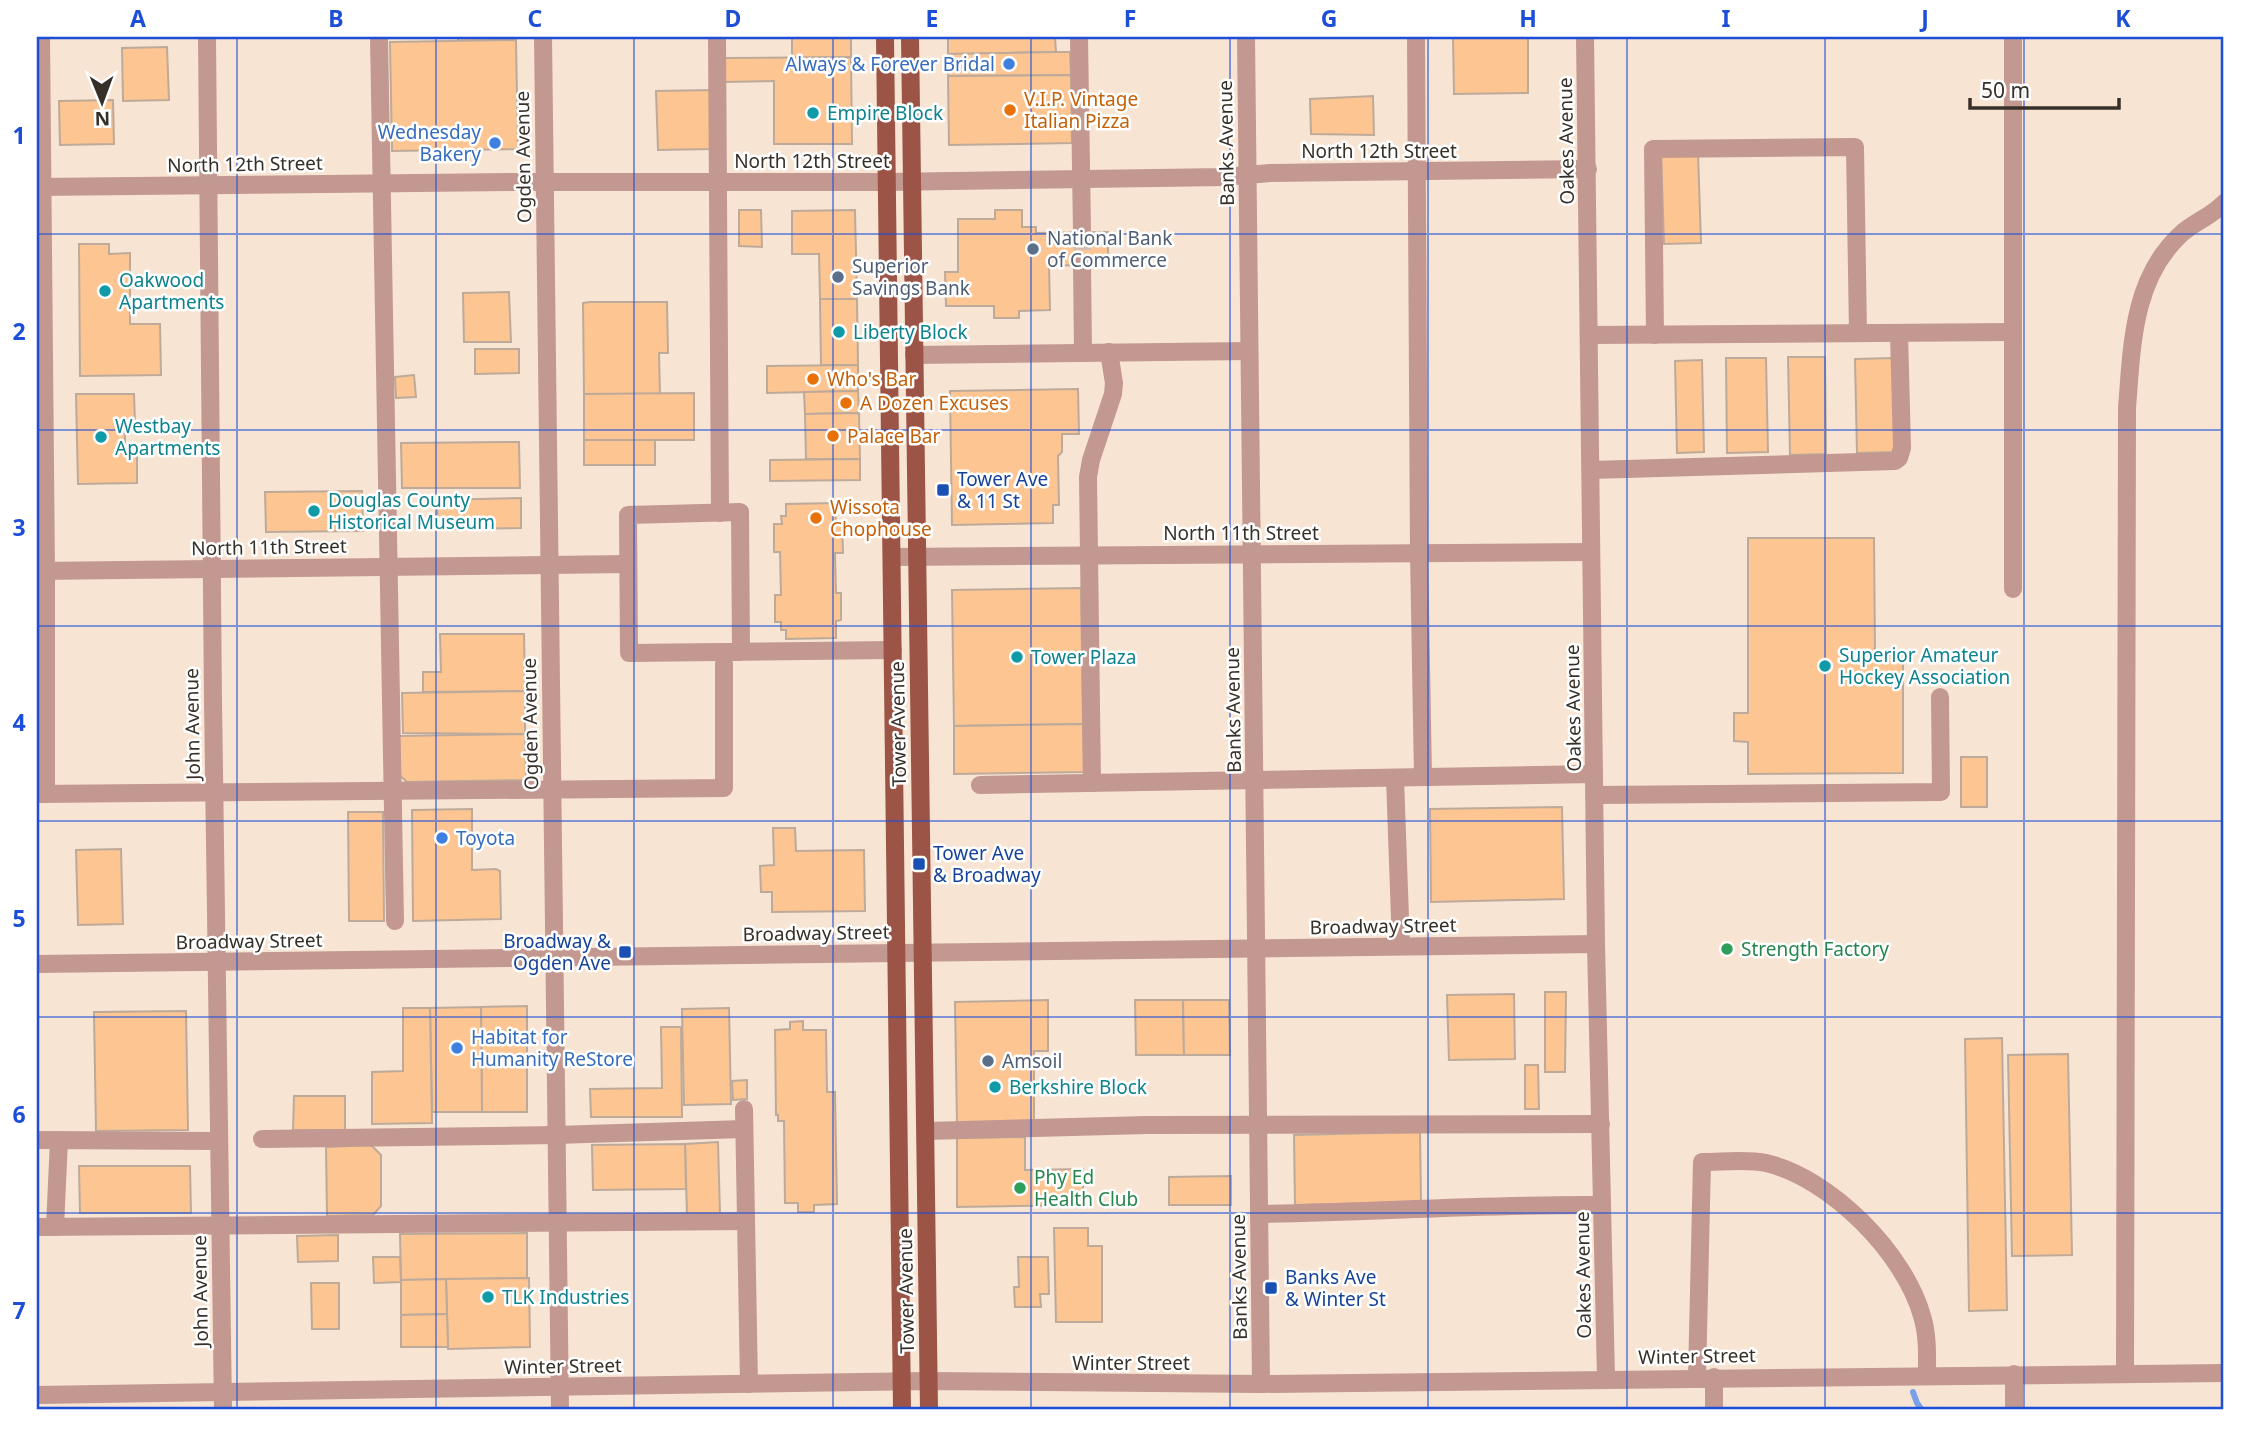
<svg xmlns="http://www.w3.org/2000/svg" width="2261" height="1447" font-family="'Noto Sans',sans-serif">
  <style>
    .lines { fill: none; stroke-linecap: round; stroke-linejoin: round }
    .stream { stroke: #79a0e8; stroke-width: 6 }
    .building { fill: #fdc592; stroke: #bdaa9a; stroke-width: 2 }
    .minor-tunnel { stroke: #d1c0b1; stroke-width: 18; stroke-dasharray: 18 9; stroke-linecap: butt }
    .minor { stroke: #c29890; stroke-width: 18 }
    .major { stroke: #9b5446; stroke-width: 18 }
    .grid { fill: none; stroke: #1d4ed8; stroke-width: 2; stroke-opacity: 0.55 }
    .shop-dot { fill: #3f7fe0; stroke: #fff; stroke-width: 2.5 }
    .food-dot { fill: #e8710a; stroke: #fff; stroke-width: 2.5 }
    .culture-dot { fill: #0f9aa8; stroke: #fff; stroke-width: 2.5 }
    .service-dot { fill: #5c6f8a; stroke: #fff; stroke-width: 2.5 }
    .transit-dot { fill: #1a4fb4; stroke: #fff; stroke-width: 2.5 }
    .leisure-dot { fill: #2e9e5b; stroke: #fff; stroke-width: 2.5 }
    .labels { text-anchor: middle; stroke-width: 5; stroke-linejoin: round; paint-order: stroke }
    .shop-label { font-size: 19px; fill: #366cbe; stroke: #fff; text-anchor: end }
    .food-label { font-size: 19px; fill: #c56008; stroke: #fff; text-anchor: start }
    .culture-label { font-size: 19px; fill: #0d838f; stroke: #fff; text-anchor: start }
    .street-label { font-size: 19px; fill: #373029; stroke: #fff }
    .service-label { font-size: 19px; fill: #4e5e75; stroke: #fff; text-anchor: start }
    .transit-label { font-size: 19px; fill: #164399; stroke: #fff; text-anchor: start }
    .leisure-label { font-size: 19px; fill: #27864d; stroke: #fff; text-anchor: start }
    .neatline { fill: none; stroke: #1d4ed8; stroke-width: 2.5 }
    .grid-label { font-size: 23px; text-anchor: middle; font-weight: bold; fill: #1d4ed8 }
  </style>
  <rect width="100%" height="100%" fill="#f8e4d3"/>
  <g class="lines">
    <path class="stream" d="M1913 1392 1917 1403 1922 1410"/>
  </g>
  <g class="building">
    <path d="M458 37H516V40L458 41Z"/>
    <path d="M792 37H851V57L792 58Z"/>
    <path d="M948 37H1055L1056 52 948 54Z"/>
    <path d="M1453 37H1528V93L1454 94Z"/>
    <path d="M516 40 518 149 392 151 390 42Z"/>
    <path d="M167 47 169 100 123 101 122 48Z"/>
    <path d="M1056 52H1070L1071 75 948 76V54Z"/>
    <path d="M851 57 852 144H774V81L724 82V58Z"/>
    <path d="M1071 75 1072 143 949 145 948 76Z"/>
    <path d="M712 90V149L658 150 656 91Z"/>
    <path d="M1373 96 1374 135 1311 134 1310 99Z"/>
    <path d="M113 100 114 144 60 145 59 101Z"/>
    <path d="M1698 152 1701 243 1664 244 1661 153Z"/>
    <path d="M739 210H761L762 247 739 246Z"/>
    <path d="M855 210 857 299H820L819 254H792V211Z"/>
    <path d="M995 210H1022V227H1036V233L1108 232V264L1049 266 1050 310 1019 311V318H994V306H946L945 272H958V219H995Z"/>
    <path d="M79 244H109V254L130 253V324H160L161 375 80 376Z"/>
    <path d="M509 292 511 342H464L463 293Z"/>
    <path d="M820 299H857L858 365H821Z"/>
    <path d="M590 302H667L668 353H659L660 394H584L583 303Z"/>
    <path d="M475 349H519V373L475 374Z"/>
    <path d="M1788 357H1825L1826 454 1790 455Z"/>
    <path d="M1726 358H1766L1768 452 1727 453Z"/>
    <path d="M1893 358 1895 452 1857 453 1855 359Z"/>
    <path d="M1702 360 1704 452 1677 453 1675 361Z"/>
    <path d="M858 365V391L767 393V366Z"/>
    <path d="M414 375 416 397 396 398 395 377Z"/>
    <path d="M1078 389 1079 434H1062V452L1058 456 1059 505H1053V523L952 525 950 391Z"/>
    <path d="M858 391 859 413 805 414 804 392Z"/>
    <path d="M694 393V440H584V394Z"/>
    <path d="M76 394H134L135 422H125V452H137V483L78 484Z"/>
    <path d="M859 413 860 459H806L805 414Z"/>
    <rect x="584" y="440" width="71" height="25"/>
    <path d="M519 442 520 488H402L401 443Z"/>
    <path d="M860 459V480L770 481V460Z"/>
    <path d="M362 491 363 531 266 532 265 492Z"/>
    <path d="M521 498V528L438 529 437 500Z"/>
    <path d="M835 503 836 522H842L843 553H835L836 593H841V620L836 621V638L786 639V630H781V622H775V595H781L780 552H774V524H782L781 516H786V504Z"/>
    <path d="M1748 538H1874L1875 655H1903V773L1748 774V742L1734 741V713H1748Z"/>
    <path d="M1081 588 1083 724 954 726 952 590Z"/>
    <path d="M440 634H524L525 691 423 692V672H441Z"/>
    <path d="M525 691V734L403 733 402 693Z"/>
    <path d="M1083 724 1084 772 954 774V726Z"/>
    <path d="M525 734 526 780 407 782 398 774V736Z"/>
    <rect x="1961" y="757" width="26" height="50"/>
    <path d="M1562 807 1564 899 1431 902 1430 809Z"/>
    <path d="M472 809V870L496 869 500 871 501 919 413 921 412 810Z"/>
    <path d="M348 812H383L384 921H349Z"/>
    <path d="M773 828H795L796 851 864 850 865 911 772 912V892H761L760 866 774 865Z"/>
    <path d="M121 849 123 924 78 925 76 850Z"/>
    <path d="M1545 992H1566L1565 1072H1545Z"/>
    <path d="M1514 994 1515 1059 1449 1060 1447 995Z"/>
    <path d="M1048 1000V1051H1034V1123L957 1124 955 1002Z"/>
    <path d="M1135 1000H1183L1184 1055H1136Z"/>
    <path d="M1183 1000H1229L1230 1055H1184Z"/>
    <path d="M527 1006V1112H482L481 1007Z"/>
    <path d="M481 1007 482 1112H432L430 1008Z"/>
    <path d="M403 1008H430L432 1123 372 1124V1072L403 1071Z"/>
    <path d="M729 1008 731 1104 684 1105 682 1009Z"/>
    <path d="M186 1011 188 1130 96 1131 94 1012Z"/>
    <path d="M803 1021V1030H826L827 1092H835L837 1204 814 1205V1212H798V1203H785L784 1121H778V1115H776L775 1030 790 1029V1022Z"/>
    <path d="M661 1027H681L682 1117H591L590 1089 662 1088Z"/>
    <path d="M2002 1038 2007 1310 1969 1311 1965 1039Z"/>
    <path d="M2068 1054 2072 1255 2012 1256 2008 1055Z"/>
    <path d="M1525 1065H1538L1539 1109H1525Z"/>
    <path d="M747 1080V1099L733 1100 732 1081Z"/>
    <path d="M294 1096H345V1130H293Z"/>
    <path d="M1420 1132 1421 1202 1295 1205 1294 1135Z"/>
    <path d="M1025 1137V1170L1083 1169V1205L957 1207V1138Z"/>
    <path d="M718 1142 720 1214 687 1215 685 1144Z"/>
    <path d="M685 1144 686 1189 593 1190 592 1145Z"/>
    <path d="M371 1145 381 1155V1206L373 1215 327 1216 326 1147Z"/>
    <path d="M79 1166H190L191 1213H80Z"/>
    <path d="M1231 1176V1205H1169V1177Z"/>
    <path d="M1054 1228H1088V1246H1102V1322H1056Z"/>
    <path d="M527 1233V1278L401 1280 400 1234Z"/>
    <path d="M338 1235V1261L298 1262 297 1236Z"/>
    <path d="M373 1257H400L401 1282 374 1283Z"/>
    <path d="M1018 1257H1048L1049 1294H1040L1041 1307H1015L1014 1287H1019Z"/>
    <path d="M529 1278 530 1347 448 1349 446 1279Z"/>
    <path d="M446 1279 447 1314 401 1315V1280Z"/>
    <path d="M311 1283H339V1329H312Z"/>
    <path d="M447 1314 448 1347H401V1315Z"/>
  </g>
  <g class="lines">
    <path class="minor-tunnel" d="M1082 232V265"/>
    <g class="minor">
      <path d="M41 37 46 571V794"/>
      <path d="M207 37 213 701 223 1410"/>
      <path d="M379 37 395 921"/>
      <path d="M543 37 560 1410"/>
      <path d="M717 37 720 513"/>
      <path d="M1079 37 1082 232"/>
      <path d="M1246 37 1261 1384"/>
      <path d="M1416 37 1419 553 1423 777"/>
      <path d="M1585 37 1596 944 1606 1378"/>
      <path d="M2013 37V589"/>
      <path d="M37 187 518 182H886L1225 177 1270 173 1588 169"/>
      <path d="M1082 265 1083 352"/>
      <path d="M1589 335 2013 332"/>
      <path d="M1655 335 1653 149 1855 147 1858 333"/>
      <path d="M914 355 1249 351"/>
      <path d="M1591 470 1895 461 1899 458 1902 448 1899 333"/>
      <path d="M892 557 1591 552"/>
      <path d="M37 571 628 564"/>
      <path d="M741 652 740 512 628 515 629 653C717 652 805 651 893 650"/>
      <path d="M1395 778 1401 946"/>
      <path d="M1092 783 1088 477 1091 460 1113 394 1114 383 1109 352"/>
      <path d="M980 785 1594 774"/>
      <path d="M37 794 724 788V664"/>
      <path d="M1595 795 1941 792 1940 697"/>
      <path d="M37 964 1596 944"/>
      <path d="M744 1109 749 1384"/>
      <path d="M926 1131 1147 1125 1601 1124"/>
      <path d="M262 1139 556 1135 744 1129"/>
      <path d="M37 1140 219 1141"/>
      <path d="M1259 1214C1374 1212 1488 1204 1602 1205"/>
      <path d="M37 1227 746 1221"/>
      <path d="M55 1227 59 1140"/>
      <path d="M2125 1373 2127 408C2132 347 2132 280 2180 235 2193 222 2211 217 2224 203"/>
      <path d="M1697 1377 1702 1162C1722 1162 1747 1159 1766 1163 1831 1178 1905 1254 1922 1316 1928 1335 1927 1355 1927 1375"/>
      <path d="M1714 1377V1410"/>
      <path d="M37 1395 928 1381 1261 1384 2224 1373"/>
      <path d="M2014 1410V1374"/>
    </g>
    <g class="major">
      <path d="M885 37 902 1410"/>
      <path d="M910 37 929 1410"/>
    </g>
  </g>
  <path class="grid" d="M237 37V1410M436 37V1410M634 37V1410M833 37V1410M1031 37V1410M1230 37V1410M1428 37V1410M1627 37V1410M1825 37V1410M2024 37V1410M37 234H2224M37 430H2224M37 626H2224M37 821H2224M37 1017H2224M37 1213H2224"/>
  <g class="shop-dot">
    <circle cx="1009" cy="64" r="7"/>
    <circle cx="495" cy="143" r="7"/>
    <circle cx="442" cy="838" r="7"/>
    <circle cx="457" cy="1048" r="7"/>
  </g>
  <g class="food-dot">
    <circle cx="1010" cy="110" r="7"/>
    <circle cx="813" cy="379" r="7"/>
    <circle cx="846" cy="403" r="7"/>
    <circle cx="833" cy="436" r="7"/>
    <circle cx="816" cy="518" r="7"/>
  </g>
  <g class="culture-dot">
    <circle cx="813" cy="113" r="7"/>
    <circle cx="105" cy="291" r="7"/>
    <circle cx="839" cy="332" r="7"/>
    <circle cx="101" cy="437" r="7"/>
    <circle cx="314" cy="511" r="7"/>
    <circle cx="1017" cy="657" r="7"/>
    <circle cx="1825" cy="666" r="7"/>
    <circle cx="995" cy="1087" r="7"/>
    <circle cx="488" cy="1297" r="7"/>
  </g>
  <g class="service-dot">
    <circle cx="1033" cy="249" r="7"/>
    <circle cx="838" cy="277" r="7"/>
    <circle cx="988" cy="1061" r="7"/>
  </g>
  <g class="transit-dot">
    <rect x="936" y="483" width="14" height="14" rx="3.5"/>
    <rect x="912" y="857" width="14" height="14" rx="3.5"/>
    <rect x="618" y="945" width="14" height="14" rx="3.5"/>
    <rect x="1264" y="1281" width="14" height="14" rx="3.5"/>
  </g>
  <g class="leisure-dot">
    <circle cx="1727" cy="949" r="7"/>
    <circle cx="1020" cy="1188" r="7"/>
  </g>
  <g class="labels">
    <g class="shop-label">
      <text x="995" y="71">Always &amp; Forever Bridal</text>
      <text x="481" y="139">Wednesday<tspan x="481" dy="22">Bakery</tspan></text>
      <text x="456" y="845" text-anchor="start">Toyota</text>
      <text x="471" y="1044" text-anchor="start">Habitat for<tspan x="471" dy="22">Humanity ReStore</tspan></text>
    </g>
    <g class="food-label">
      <text x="1024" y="106">V.I.P. Vintage<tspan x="1024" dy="22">Italian Pizza</tspan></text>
      <text x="827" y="386">Who's Bar</text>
      <text x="860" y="410">A Dozen Excuses</text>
      <text x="847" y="443">Palace Bar</text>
      <text x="830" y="514">Wissota<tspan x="830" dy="22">Chophouse</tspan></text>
    </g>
    <g class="culture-label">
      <text x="827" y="120">Empire Block</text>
      <text x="119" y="287">Oakwood<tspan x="119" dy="22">Apartments</tspan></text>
      <text x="853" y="339">Liberty Block</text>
      <text x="115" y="433">Westbay<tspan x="115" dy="22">Apartments</tspan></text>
      <text x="328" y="507">Douglas County<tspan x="328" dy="22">Historical Museum</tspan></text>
      <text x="1839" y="662">Superior Amateur<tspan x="1839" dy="22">Hockey Association</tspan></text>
      <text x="1031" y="664">Tower Plaza</text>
      <text x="1009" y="1094">Berkshire Block</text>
      <text x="502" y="1304">TLK Industries</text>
    </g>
    <g class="street-label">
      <text transform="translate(1566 141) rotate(-91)" y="7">Oakes Avenue</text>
      <text transform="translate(1226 143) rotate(-91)" y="7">Banks Avenue</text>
      <text x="1379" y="158">North 12th Street</text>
      <text transform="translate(523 157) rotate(-91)" y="7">Ogden Avenue</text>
      <text x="812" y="168">North 12th Street</text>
      <text transform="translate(245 164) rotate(-1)" y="7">North 12th Street</text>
      <text x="1241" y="540">North 11th Street</text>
      <text transform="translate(269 547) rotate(-1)" y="7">North 11th Street</text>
      <text transform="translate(1573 708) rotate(-91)" y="7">Oakes Avenue</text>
      <text transform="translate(1233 710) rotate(-91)" y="7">Banks Avenue</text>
      <text transform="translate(192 724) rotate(-91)" y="7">John Avenue</text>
      <text transform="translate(530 724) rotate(-91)" y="7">Ogden Avenue</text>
      <text transform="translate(898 724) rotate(-91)" y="7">Tower Avenue</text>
      <text transform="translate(1383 926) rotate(-1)" y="7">Broadway Street</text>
      <text transform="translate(816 933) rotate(-1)" y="7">Broadway Street</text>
      <text transform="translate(249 941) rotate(-1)" y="7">Broadway Street</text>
      <text transform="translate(1583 1275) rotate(-91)" y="7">Oakes Avenue</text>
      <text transform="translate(1239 1277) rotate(-91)" y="7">Banks Avenue</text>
      <text transform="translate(200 1291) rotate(-91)" y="7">John Avenue</text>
      <text transform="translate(906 1291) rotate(-91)" y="7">Tower Avenue</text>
      <text transform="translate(1697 1356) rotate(-1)" y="7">Winter Street</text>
      <text x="1131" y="1370">Winter Street</text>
      <text transform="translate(563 1366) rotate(-1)" y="7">Winter Street</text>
    </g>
    <g class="service-label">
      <text x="1047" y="245">National Bank<tspan x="1047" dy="22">of Commerce</tspan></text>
      <text x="852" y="273">Superior<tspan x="852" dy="22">Savings Bank</tspan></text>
      <text x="1002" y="1068">Amsoil</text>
    </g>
    <g class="transit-label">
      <text x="957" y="486">Tower Ave<tspan x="957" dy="22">&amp; 11 St</tspan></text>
      <text x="933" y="860">Tower Ave<tspan x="933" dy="22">&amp; Broadway</tspan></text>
      <text x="611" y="948" text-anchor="end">Broadway &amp;<tspan x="611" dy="22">Ogden Ave</tspan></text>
      <text x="1285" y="1284">Banks Ave<tspan x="1285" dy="22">&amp; Winter St</tspan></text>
    </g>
    <g class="leisure-label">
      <text x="1741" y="956">Strength Factory</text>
      <text x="1034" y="1184">Phy Ed<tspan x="1034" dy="22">Health Club</tspan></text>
    </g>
  </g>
  <rect width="2261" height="1447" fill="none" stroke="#ffffff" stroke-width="77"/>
  <g transform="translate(102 102) rotate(179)" stroke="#ffffff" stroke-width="5" paint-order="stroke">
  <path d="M0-5L12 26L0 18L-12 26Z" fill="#373029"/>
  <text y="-10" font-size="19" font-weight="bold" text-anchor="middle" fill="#373029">N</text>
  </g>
  <path d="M1970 98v10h149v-10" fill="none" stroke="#373029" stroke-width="3.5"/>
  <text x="1981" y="98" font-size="21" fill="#373029" stroke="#ffffff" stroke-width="5" paint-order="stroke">50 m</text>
  <rect x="38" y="38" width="2184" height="1370" class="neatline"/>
  <g class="grid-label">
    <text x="138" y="27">A</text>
    <text x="336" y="27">B</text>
    <text x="535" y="27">C</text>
    <text x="733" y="27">D</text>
    <text x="932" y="27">E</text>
    <text x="1130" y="27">F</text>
    <text x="1329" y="27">G</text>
    <text x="1528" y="27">H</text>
    <text x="1726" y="27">I</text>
    <text x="1925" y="27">J</text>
    <text x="2123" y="27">K</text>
    <text x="19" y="144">1</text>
    <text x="19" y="340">2</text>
    <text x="19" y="536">3</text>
    <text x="19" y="731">4</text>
    <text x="19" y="927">5</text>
    <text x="19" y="1123">6</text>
    <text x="19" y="1319">7</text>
  </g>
</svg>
